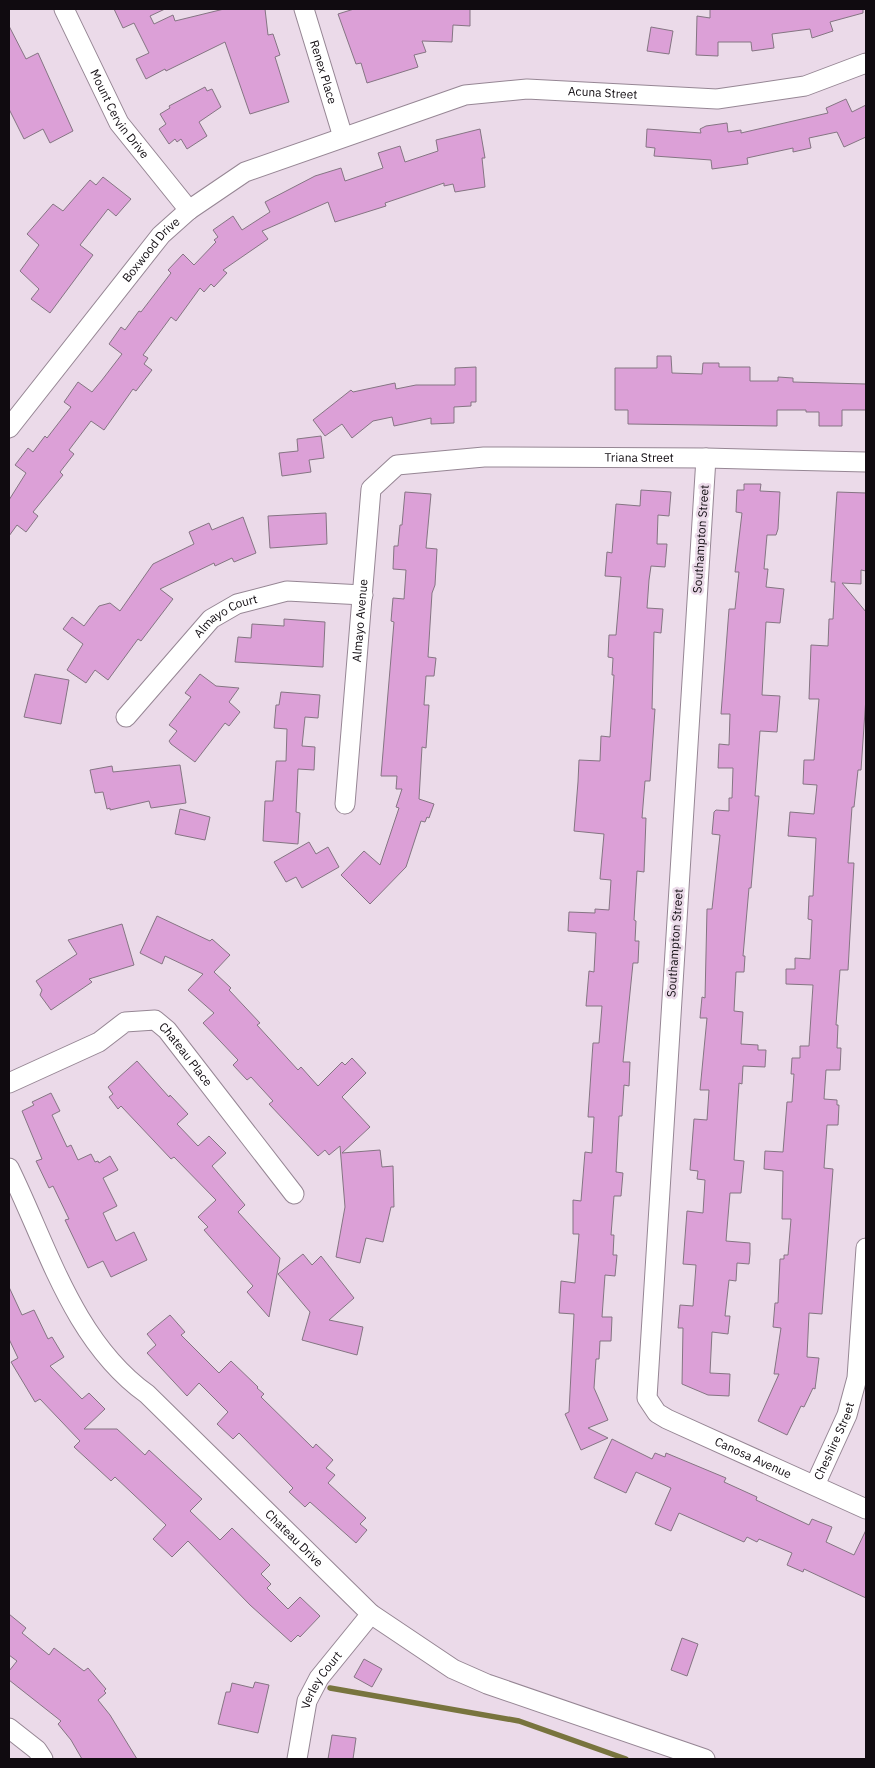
<svg xmlns="http://www.w3.org/2000/svg" width="875" height="1768" font-family="'IBM Plex Sans',sans-serif">
  <style>
    .lines { fill: none; stroke-linecap: round; stroke-linejoin: round }
    .stream { stroke: #78743e; stroke-width: 5.5 }
    .building { fill: #dca0d7; stroke: #857583 }
    .minor-casing { stroke: #968694; stroke-width: 21 }
    .minor { stroke: #fff; stroke-width: 19 }
    .labels { text-anchor: middle; stroke-width: 5; stroke-linejoin: round; paint-order: stroke }
    .street-label { font-size: 12px; fill: #100b10; stroke: #ebdae9 }
  </style>
  <rect width="100%" height="100%" fill="#ebdae9"/>
  <g class="lines">
    <path class="stream" d="M330 1688 519 1721 626 1759"/>
  </g>
  <g class="building">
    <path d="M114 9H165L150 16 154 24 173 15 175 21 224 9H265L268 35 273 34 280 55 275 57 289 102 250 114 225 42 166 71 165 69 146 79 136 59 149 53 134 23 123 28Z"/>
    <path d="M354 9H470V26L453 25 452 42 422 41 426 52 414 55 418 67 367 83 361 63 356 64 338 14Z"/>
    <path d="M710 9H863V13L830 22 833 31 812 38 810 29 772 34 774 48 752 51 751 42H718V56L696 55 697 16 710 18Z"/>
    <path d="M9 26 26 59 38 53 73 131 50 143 43 129 24 139 9 109Z"/>
    <path d="M651 27 673 31 669 54 647 51Z"/>
    <path d="M205 87 207 91 212 89 221 107 199 122 207 136 187 149 181 139 177 142 175 139 169 144 159 129 166 124 160 114 170 108 169 106Z"/>
    <path d="M846 99 852 112 866 105V137L844 147 837 132 809 138 811 148 793 152V148L747 158 748 164 712 169 711 160 654 156 655 148 646 147 647 129 701 133 700 129 706 126 727 123 728 132 741 130V133L828 113 826 108Z"/>
    <path d="M480 129 485 158H482L485 187 455 192 453 184 444 186V183L385 203 386 206 335 222 328 202 262 231 268 239 223 270 227 273 214 287 211 284 204 292 200 288 176 321 171 317 143 355 148 358 144 364 152 370 136 391 133 389 104 430 91 421 69 450 74 454 60 472 63 475 33 512 38 516 26 532 17 525 9 536V500L26 473 15 465 28 448 33 452 45 436 47 438 71 407 64 402 78 382 92 392 102 380 122 354 109 344 121 327 125 330 139 311 141 312 171 273 168 270 183 254 194 265 216 242 214 240 218 237 213 230 233 216 242 230 270 212 265 202 315 176 341 168 345 181 383 168 378 153 400 146 405 162 438 151 436 140Z"/>
    <path d="M103 177 131 199 116 216 108 209 80 245 93 255 50 313 31 299 39 289 20 271 39 245 27 234 53 204 63 211 90 180 96 185Z"/>
    <path d="M657 356H671L672 373 702 374 703 363H719V367H750V381H778V377L793 378V382L866 384V410H842V426H819V412H806V410H777V426L628 424V410H615V368H657Z"/>
    <path d="M476 367V402H471V406L454 407V423L431 424V418L394 426 392 417 373 421 352 438 342 424 325 436 313 420 351 390 353 392 395 383 396 389 416 385H455V368Z"/>
    <path d="M321 436 324 458 309 460 311 472 282 476 279 453 298 451 297 439Z"/>
    <path d="M744 484H761L760 491 780 492 778 529 776 535H767L764 569H768L766 587 784 589 780 623 766 622 762 695 780 696 777 732 760 731 755 796H759L751 888H749L743 956H745L744 972H736L734 1011 743 1012 741 1044 758 1045V1050H766L765 1067 743 1066 742 1084 739 1083 734 1160 744 1161 741 1193H730L726 1241 750 1243V1254L749 1264 737 1263 736 1281 729 1280 725 1316H730L728 1334 712 1332 710 1373 730 1374 729 1396 708 1395 682 1384 683 1328H678L680 1305 693 1306 696 1265 683 1264 687 1211 703 1213 705 1180 697 1179 698 1171 690 1170 694 1119 707 1120 709 1090H700L707 1018H700L702 997 705 998 707 909H712L720 835 712 834 714 812 716 810 729 811V798H732L733 768H718L719 744 729 745 730 714H721L729 609H735L739 572H735L742 513 736 512 737 490H744Z"/>
    <path d="M641 490 671 492 669 516 658 515 657 544H667L665 567 651 566 649 580 647 608 663 609 661 633 654 632 652 709H655L650 781H645L642 818H646L644 872 637 871 634 920 636 921 635 941H639L638 963H633L623 1062H630L629 1086 624 1085 622 1116H619L616 1172 623 1173 621 1196H614L611 1235H614L613 1255H617L615 1276 605 1275 602 1317H612L611 1341H600L599 1359H596L594 1388 608 1420 588 1428 608 1438 581 1450 565 1414 569 1412 574 1314 559 1313 561 1281 575 1283 579 1234H573V1200L581 1201 585 1152 592 1153 594 1117H588L589 1102 593 1043H599L602 1006H586L589 971 594 972 596 933 568 931 569 912 595 913V909L609 910 611 880 600 879 604 834 574 831 578 782 579 760 600 761 601 736 610 737 614 675H612L613 658 608 657 609 635H616L621 577 605 576 607 552 612 553 616 504 640 506Z"/>
    <path d="M405 492 431 494 426 548 437 549 435 585 432 593 428 657 436 658 434 676H426L424 705H429L426 748 422 747 419 799 434 804 429 818 427 817 425 822 421 821 406 867 370 904 341 875 364 851 380 865 399 808 396 807 402 789H396L397 776H381L394 622 391 621 393 598 404 599 406 570 393 569 394 546H398L400 525H402Z"/>
    <path d="M837 492 866 493V571L861 570V584L842 583 866 612V697L861 770H858L854 807H852L848 863H854L848 970H840L836 1025H838L837 1048H841L840 1070H826L824 1099 837 1100V1105H839L838 1125H827L824 1168 833 1169 822 1314 809 1313 807 1357 819 1358 815 1389 813 1388 804 1407 801 1406 787 1435 758 1421 779 1374H774L781 1328 773 1327 775 1303H778L780 1259H784V1255H788L791 1219H782L783 1171 764 1169 765 1151 783 1152 787 1102H792L794 1074H791L792 1058H800V1046H809L813 985 786 984V969H795V958L810 959 812 920 808 919 809 896H813L816 838 788 836 790 812 814 814 817 785 803 784 804 760H814L819 699H809L811 645 828 646 829 619H833L835 582H831Z"/>
    <path d="M326 513 327 544 270 548 268 516Z"/>
    <path d="M243 517 256 553 234 562 232 558 215 566 214 563 160 589 173 599 141 641 138 639 108 680 95 670 86 683 67 670 83 644 63 629 72 617 84 626 99 606 110 603 120 611 153 564 194 544 189 532 209 523 212 530Z"/>
    <path d="M284 619 325 622 323 667 235 662 238 637 251 638 252 624 284 626Z"/>
    <path d="M35 674 69 680 61 724 24 717Z"/>
    <path d="M200 674 216 686 239 688 229 702 240 712 229 726 225 723 195 762 171 744 169 741 177 731 169 725 191 697 185 693Z"/>
    <path d="M281 692 320 695 318 718 305 717 302 746 315 747 314 770 298 769 296 812 300 813 298 844 263 841 265 801H273L276 761H286L287 729 274 728 276 705H279Z"/>
    <path d="M180 765 186 803 151 808 149 801 110 810V808L107 809 103 792 95 793 90 770 112 766 113 772Z"/>
    <path d="M180 809 210 817 205 840 175 834Z"/>
    <path d="M309 842 316 854 328 847 339 867 302 888 296 877 286 882 274 862Z"/>
    <path d="M157 916 210 941 212 939 230 955 214 972 231 988 229 990 260 1023 257 1025 298 1070 301 1067 318 1086 342 1062 345 1065 352 1058 366 1073 342 1097 370 1127 342 1153 380 1150 382 1167 393 1166 394 1207H391L383 1242 366 1238 360 1263 336 1257 345 1207 340 1146 329 1155 325 1150 318 1156 269 1104 273 1101 251 1077 247 1080 233 1065 238 1060 203 1023 214 1013 188 990 203 974 165 956 162 964 140 953Z"/>
    <path d="M122 924 134 965 89 979 92 982 51 1010 40 995 42 990 36 981 77 954 68 940Z"/>
    <path d="M137 1061 169 1097 170 1095 188 1114 177 1124 198 1146 209 1136 226 1153 212 1166 245 1205 238 1212 280 1258 269 1317 247 1292 253 1286 204 1230 208 1227 198 1217 216 1200 174 1157 171 1159 121 1106 118 1109 109 1097 113 1094 108 1087Z"/>
    <path d="M51 1093 60 1111 52 1115 67 1147 71 1145 78 1160 91 1154 95 1162 98 1161 99 1163 110 1156 118 1170 103 1178 117 1206 103 1213 116 1241 134 1232 147 1260 111 1277 103 1261 88 1268 65 1220 69 1219 53 1186 49 1188 36 1161 42 1159 22 1111 34 1105 32 1102Z"/>
    <path d="M303 1254 312 1265 321 1256 354 1298 329 1320 363 1327 357 1355 302 1340 310 1312 278 1274Z"/>
    <path d="M9 1287 22 1315 34 1310 48 1339 52 1337 64 1357 50 1366 82 1399 89 1393 105 1409 84 1429H117L145 1455 149 1450 202 1499 190 1511 220 1540 232 1528 270 1565 261 1574 271 1584 267 1588 288 1609 300 1597 320 1616 300 1637 298 1635 291 1642 250 1605 188 1541 172 1557 153 1539 166 1525 115 1477 111 1481 74 1447 80 1441 40 1399 35 1402 11 1362 18 1358 9 1339Z"/>
    <path d="M170 1315 185 1332 181 1335 219 1373 231 1361 258 1387 257 1388 264 1394 261 1397 313 1448 316 1444 333 1460 326 1468 335 1475 328 1483 366 1518 360 1524 367 1530 356 1543 310 1502 305 1507 289 1492 293 1488 239 1433 233 1439 217 1424 228 1412 199 1383 187 1396 147 1353 156 1345 147 1334Z"/>
    <path d="M612 1439 652 1459 655 1453 665 1457 666 1453 726 1478 724 1482 757 1497 756 1500 809 1525 812 1519 832 1527 826 1542 854 1555 866 1530V1598L804 1569 803 1572 787 1565 792 1553 759 1539 757 1542 747 1537 744 1542 679 1513 671 1531 655 1524 671 1488 636 1472 626 1493 594 1478Z"/>
    <path d="M9 1614 26 1628 22 1633 49 1655 54 1648 84 1671 88 1668 106 1689 104 1691 106 1693 98 1700 110 1715 137 1759H82L71 1740 58 1724 61 1721 9 1680V1671L17 1661 9 1655Z"/>
    <path d="M682 1638 698 1644 687 1676 671 1670Z"/>
    <path d="M364 1659 382 1669 372 1687 354 1677Z"/>
    <path d="M255 1682 269 1685 258 1733 218 1724 226 1692H230L232 1683 253 1688Z"/>
    <path d="M332 1735 356 1738 353 1759H328Z"/>
  </g>
  <g class="lines">
    <defs>
      <g id="minor">
        <path id="s1" d="M64 9 119 123 189 210"/>
        <path id="s2" d="M304 9 343 137"/>
        <path id="s3" d="M9 428 161 235 189 210 245 172 465 95 527 89 717 99 805 86 866 63"/>
        <path id="s4" d="M706 458 647 1398 657 1413 667 1419 866 1509"/>
        <path id="s5" d="M126 717 211 619 237 604 287 591 363 595"/>
        <path id="s6" d="M345 804 371 489 397 465 484 457 706 458 866 462"/>
        <path id="s7" d="M9 1083 99 1042 125 1022 155 1020 167 1030 294 1194"/>
        <path id="s8" d="M9 1168C47 1245 73 1341 147 1394L371 1614 453 1669 487 1684 705 1759"/>
        <path id="s9" d="M815 1485 847 1415 857 1378 866 1248"/>
        <path d="M9 1728 37 1750 43 1759"/>
        <path id="s10" d="M297 1759 307 1701 319 1678 371 1614"/>
      </g>
    </defs>
    <use href="#minor" class="minor-casing"/>
    <use href="#minor" class="minor"/>
  </g>
  <g class="labels">
    <g class="street-label">
      <text dy="4" stroke="none"><textPath href="#s2" startOffset="66">Renex Place</textPath></text>
      <text dy="4" stroke="none"><textPath href="#s3" startOffset="722">Acuna Street</textPath></text>
      <text dy="4" stroke="none"><textPath href="#s1" startOffset="119">Mount Cervin Drive</textPath></text>
      <text dy="4" stroke="none"><textPath href="#s3" startOffset="228">Boxwood Drive</textPath></text>
      <text dy="4" stroke="none"><textPath href="#s6" startOffset="594">Triana Street</textPath></text>
      <text transform="translate(701 539) rotate(-86)" y="4">Southampton Street</text>
      <text dy="4" stroke="none"><textPath href="#s5" startOffset="144">Almayo Court</textPath></text>
      <text dy="4" stroke="none"><textPath href="#s6" startOffset="184">Almayo Avenue</textPath></text>
      <text transform="translate(675 943) rotate(-86)" y="4">Southampton Street</text>
      <text dy="4" stroke="none"><textPath href="#s7" startOffset="208">Chateau Place</textPath></text>
      <text dy="4" stroke="none"><textPath href="#s9" startOffset="48">Cheshire Street</textPath></text>
      <text dy="4" stroke="none"><textPath href="#s4" startOffset="1066">Canosa Avenue</textPath></text>
      <text dy="4" stroke="none"><textPath href="#s8" startOffset="474">Chateau Drive</textPath></text>
      <text dy="4" stroke="none"><textPath href="#s10" startOffset="84">Verley Court</textPath></text>
    </g>
  </g>
  <rect width="875" height="1768" fill="none" stroke="#100b10" stroke-width="20"/>
</svg>
